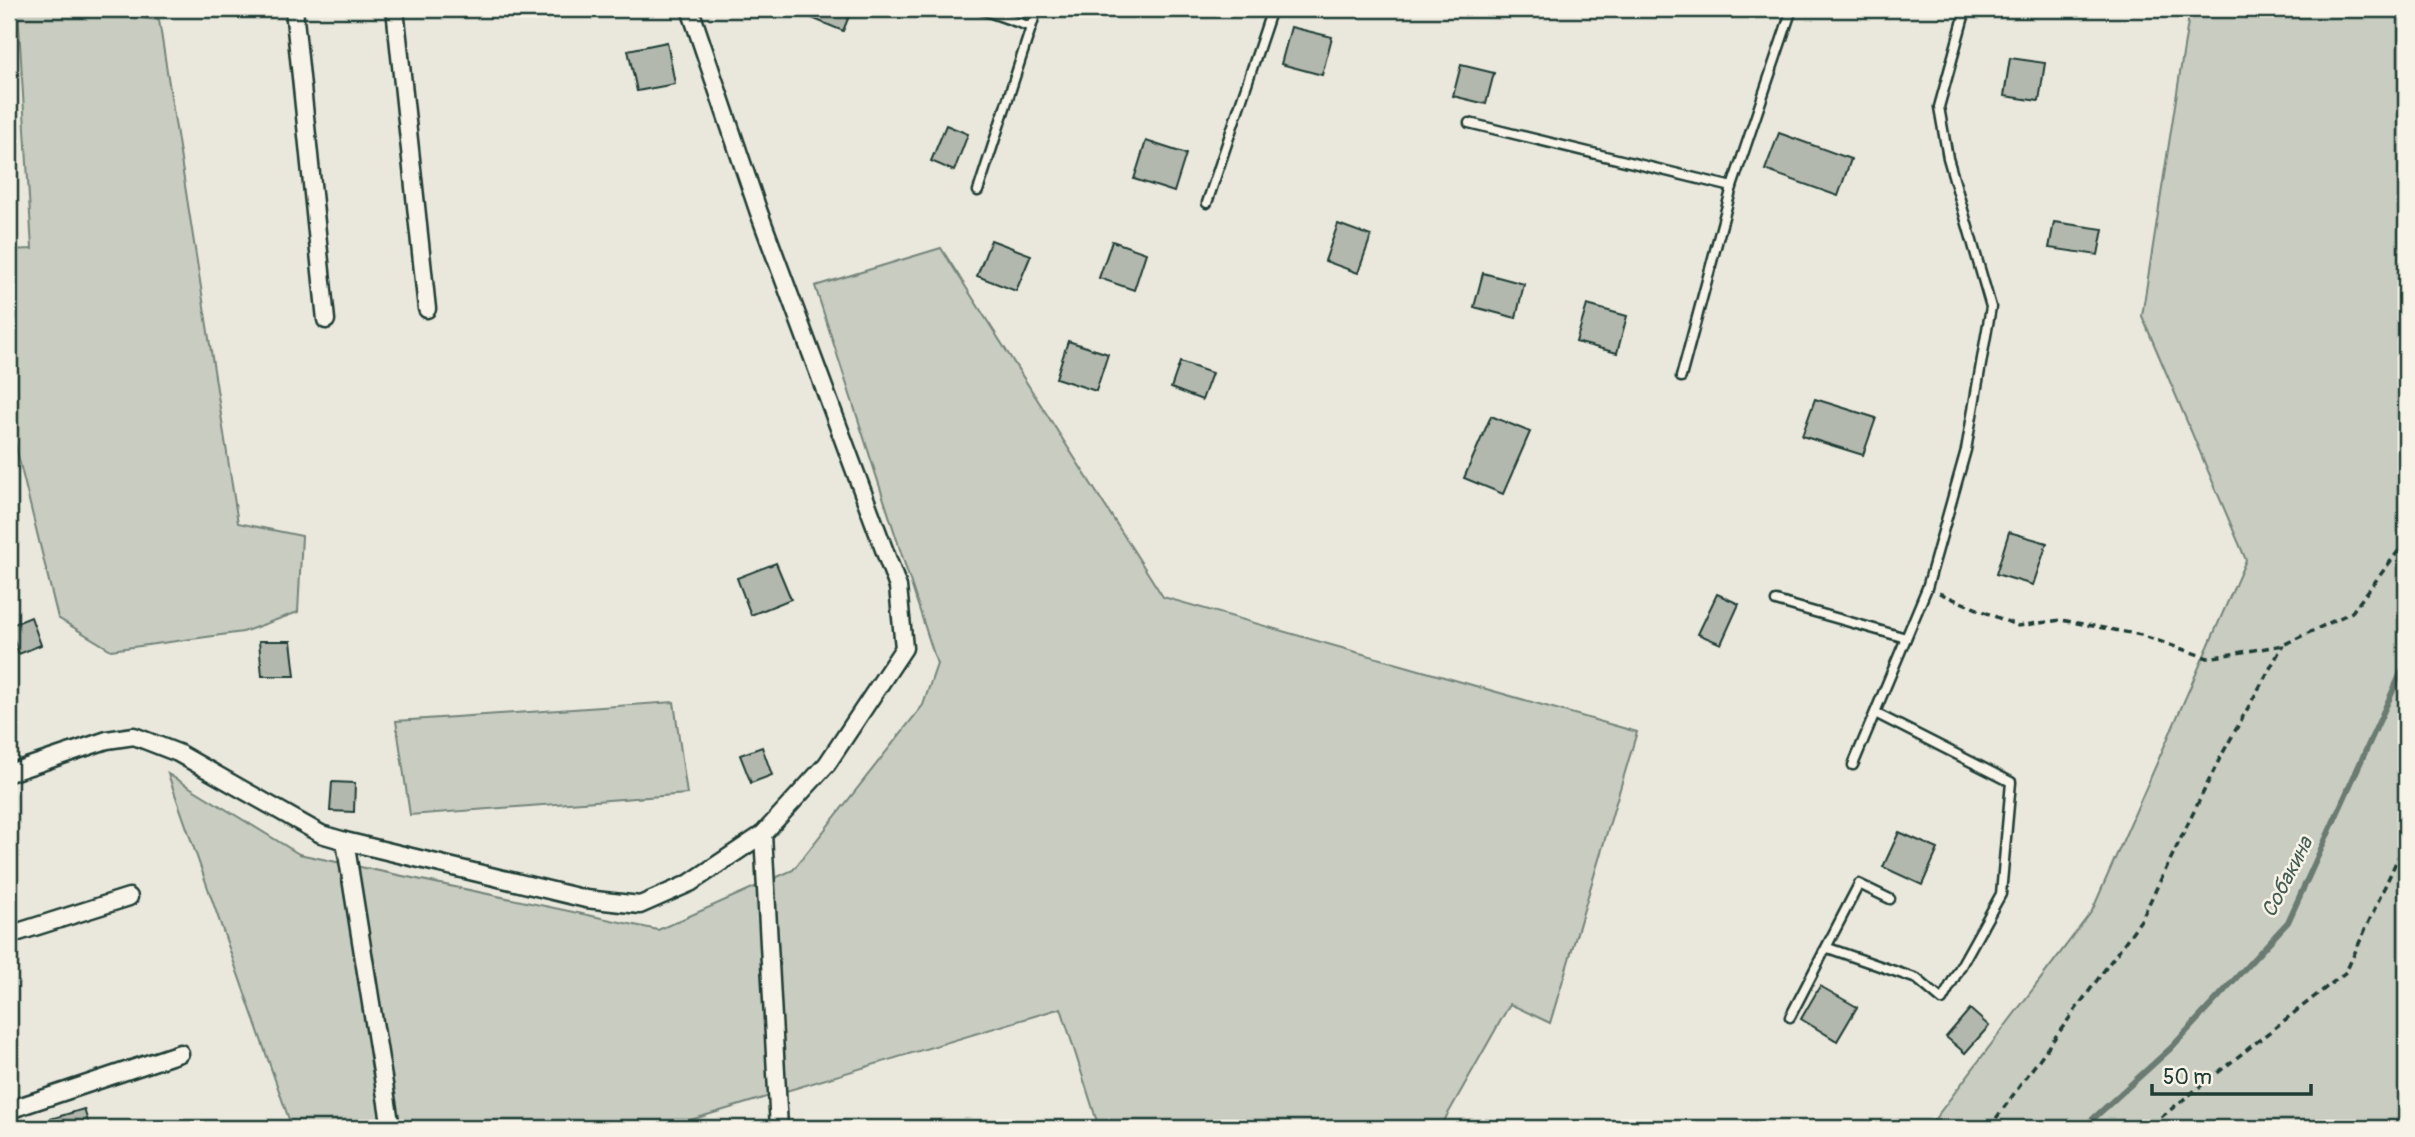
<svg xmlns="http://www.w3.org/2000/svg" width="2415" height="1137" font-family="Pangolin,sans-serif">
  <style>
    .green { fill: #c8ccc1; stroke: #74847a; stroke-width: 2 }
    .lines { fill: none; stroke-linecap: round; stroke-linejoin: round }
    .stream { stroke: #6a7c72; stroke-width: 6 }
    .building { fill: #b2b8ae; stroke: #1f3d34; stroke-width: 2 }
    .service-casing { stroke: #1f3d34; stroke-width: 13 }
    .minor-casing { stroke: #1f3d34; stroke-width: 21 }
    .path { stroke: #1f3d34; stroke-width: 3.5; stroke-dasharray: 7 5; stroke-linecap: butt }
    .service { stroke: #f7f3e8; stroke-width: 8 }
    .minor { stroke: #f7f3e8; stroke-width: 16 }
    .labels { text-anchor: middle; stroke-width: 5; stroke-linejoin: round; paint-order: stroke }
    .water-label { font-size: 21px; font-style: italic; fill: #445c53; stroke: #f7f3e8 }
  </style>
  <rect width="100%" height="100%" fill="#eae8dd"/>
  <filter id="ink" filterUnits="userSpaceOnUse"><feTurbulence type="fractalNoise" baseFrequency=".0143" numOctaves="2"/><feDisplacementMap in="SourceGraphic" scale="14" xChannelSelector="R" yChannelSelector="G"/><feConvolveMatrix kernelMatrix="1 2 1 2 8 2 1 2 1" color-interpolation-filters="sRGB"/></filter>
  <g filter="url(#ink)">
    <g class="green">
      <path d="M18 9H57L159 20 238 523 302 536 298 612 243 632 111 650 58 618 9 419V250L32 249Z"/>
      <path d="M2190 9H2406V1128H1928L2092 911 2246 560 2142 316Z"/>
      <path d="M941 248 1163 597 1637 732 1550 1023 1510 1004 1440 1128H1099L1061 1008 664 1128H292L168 774 299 854 658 930 793 870 923 705 937 664 815 286Z"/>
      <path d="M674 702 687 794 410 815 396 721Z"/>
    </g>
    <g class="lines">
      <path class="stream" d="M2083 1128 2171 1048 2288 922 2406 662"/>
    </g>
    <g class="building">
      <path d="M790 9H852L843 31Z"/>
      <path d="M1291 27 1332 37 1322 75 1281 64Z"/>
      <path d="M667 42 675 84 637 91 628 50Z"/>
      <path d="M2010 58 2045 63 2039 101 2004 96Z"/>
      <path d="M1461 65 1494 73 1486 104 1453 96Z"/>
      <path d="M946 125 968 134 954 171 931 161Z"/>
      <path d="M1779 133 1851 159 1838 196 1765 170Z"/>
      <path d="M1146 141 1186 154 1174 192 1134 179Z"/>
      <path d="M2054 222 2103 229 2098 255 2049 248Z"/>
      <path d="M1338 224 1371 236 1358 273 1325 261Z"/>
      <path d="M991 240 1031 255 1016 291 977 276Z"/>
      <path d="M1112 241 1146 253 1134 290 1099 278Z"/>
      <path d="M1483 273 1524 284 1516 318 1474 307Z"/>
      <path d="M1587 305 1627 316 1617 353 1576 342Z"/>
      <path d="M1068 341 1108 354 1096 391 1056 378Z"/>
      <path d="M1180 362 1212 373 1202 400 1171 388Z"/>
      <path d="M1815 399 1876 418 1863 455 1802 436Z"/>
      <path d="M1491 416 1530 432 1503 494 1464 478Z"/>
      <path d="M2009 532 2047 543 2033 585 1996 574Z"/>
      <path d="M776 563 791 599 751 615 737 578Z"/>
      <path d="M1717 594 1739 604 1721 644 1698 634Z"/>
      <path d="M31 617 41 645 19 654 9 626Z"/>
      <path d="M259 641H291L295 676H262Z"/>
      <path d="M762 747 772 775 751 783 740 755Z"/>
      <path d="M332 782 355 783 354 812 330 811Z"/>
      <path d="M1899 832 1938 849 1922 885 1883 867Z"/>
      <path d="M1820 986 1857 1007 1837 1041 1801 1019Z"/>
      <path d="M1970 1009 1989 1026 1965 1053 1946 1037Z"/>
      <path d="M84 1109 90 1128H35L34 1124Z"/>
    </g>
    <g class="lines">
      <defs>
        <g id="service">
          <path d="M980 9 1031 27"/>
          <path d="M1469 123 1732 187"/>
          <path d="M978 191 1037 9"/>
          <path d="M1207 203 1272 9"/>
          <path d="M1681 377 1732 187 1792 9"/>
          <path d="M1776 601 1906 638"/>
          <path d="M1853 765 1927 588 1966 450 1991 307 1948 158 1939 107 1966 9"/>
          <path d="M1828 948 1917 979 1942 1000 2001 894 2011 782 1875 713"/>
          <path d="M1790 1017 1859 884 1890 899"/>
        </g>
        <g id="minor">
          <path d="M294 9 326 320"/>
          <path d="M395 9 427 309"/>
          <path d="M9 773 107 740 134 736 178 753 321 834 345 841"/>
          <path d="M763 834 779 1128"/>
          <path d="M9 935 129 897"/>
          <path d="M9 1110 180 1053"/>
          <path d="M391 1128 345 841 586 899 640 905 690 883 763 834 827 764 904 648 898 587 758 210 690 9"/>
        </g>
      </defs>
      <use href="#service" class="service-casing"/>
      <use href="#minor" class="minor-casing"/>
      <g class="path">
        <path d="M1939 593 2018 626 2061 620 2141 635 2208 658 2283 645 2352 612 2406 541"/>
        <path d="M1989 1128 2141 920 2220 758 2283 645"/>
        <path d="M2140 1128 2151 1125 2346 972 2406 840"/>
      </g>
      <use href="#service" class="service"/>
      <use href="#minor" class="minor"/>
    </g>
  </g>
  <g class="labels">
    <g class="water-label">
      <text transform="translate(2287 877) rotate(-63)" y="7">Собакина</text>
    </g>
  </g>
  <rect width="2415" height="1137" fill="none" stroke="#f7f3e8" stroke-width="35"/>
  <rect x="18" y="18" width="2380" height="1102" fill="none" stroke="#1f3d34" stroke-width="2.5" filter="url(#ink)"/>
  <path d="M2152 1084v10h159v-10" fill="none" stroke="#1f3d34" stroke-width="3.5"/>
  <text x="2163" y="1084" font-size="21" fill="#1f3d34" stroke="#f7f3e8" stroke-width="5" paint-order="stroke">50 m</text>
</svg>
